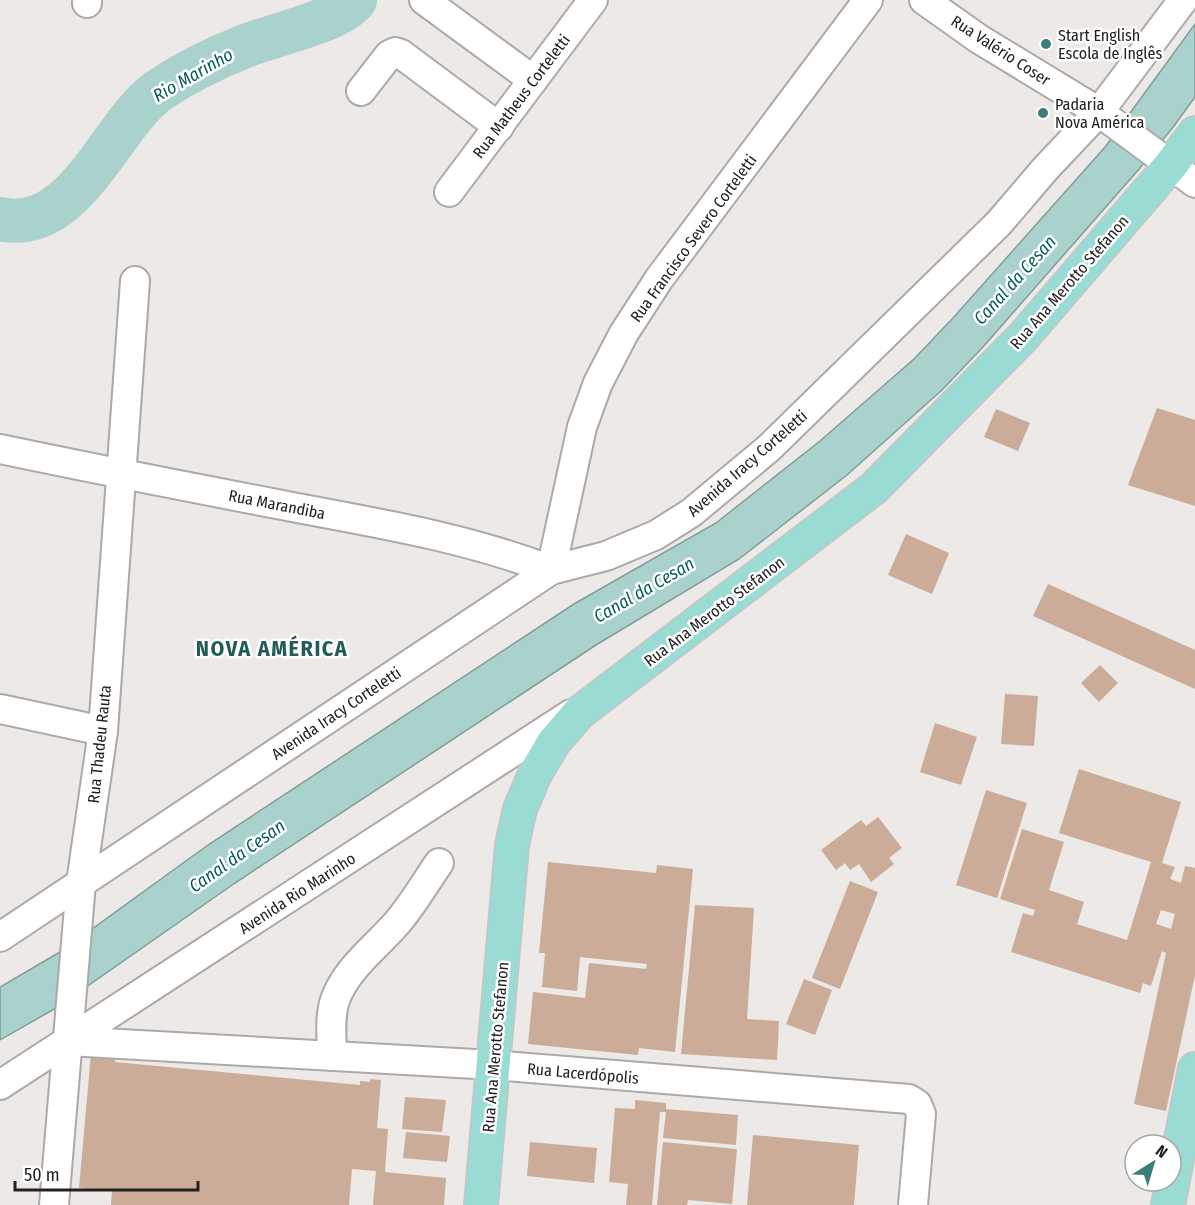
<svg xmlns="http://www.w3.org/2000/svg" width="1195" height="1205" font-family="'Fira Sans Condensed',sans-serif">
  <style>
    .water { fill: #a9d2cc; stroke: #809d98; stroke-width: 1.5 }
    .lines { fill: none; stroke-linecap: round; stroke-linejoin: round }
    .river { stroke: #a9d2cc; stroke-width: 44 }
    .building { fill: #caac99; fill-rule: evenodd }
    .minor-casing { stroke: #aca9a7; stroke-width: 32 }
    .major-casing { stroke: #c6c5c5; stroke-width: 36 }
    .minor { stroke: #fff; stroke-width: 28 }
    .major { stroke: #9adcd4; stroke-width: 33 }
    .poi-dot { fill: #397f77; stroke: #fff; stroke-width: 2 }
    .labels { text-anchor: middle; stroke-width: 5; stroke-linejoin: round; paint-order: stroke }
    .poi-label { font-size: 16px; fill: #222120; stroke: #fff; text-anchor: start }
    .street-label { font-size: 16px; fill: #222120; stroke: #fff }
    .water-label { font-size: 18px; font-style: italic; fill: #075d56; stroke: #fff }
    .district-label { font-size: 22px; font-weight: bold; letter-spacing: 1.5px; fill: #235c56; stroke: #fff }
  </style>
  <rect width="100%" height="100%" fill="#ece9e7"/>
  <path class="water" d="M1195 24V97L1174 126 1140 168 983 347 942 390 847 475 739 559 596 645 235 883 56 1008 0 1040V987L60 952 208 845 574 604 716 523 820 441 914 359 953 318 1106 146Z"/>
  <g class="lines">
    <path class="river" d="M0 219C75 236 109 127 158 91 183 74 215 58 243 47 270 35 339 22 355 0"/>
  </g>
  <g class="building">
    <path d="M1157 408 1195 420V506L1128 485Z"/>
    <path d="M996 409 1030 423 1018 451 984 437Z"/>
    <path d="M906 534 949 553 932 594 888 575Z"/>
    <path d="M1048 584 1195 650V689L1033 616Z"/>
    <path d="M1100 665 1118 683 1099 702 1081 683Z"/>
    <path d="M1005 694 1038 696 1034 746 1001 744Z"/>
    <path d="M935 723 977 737 961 785 920 772Z"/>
    <path d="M1079 769 1181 802 1162 863 1175 867 1170 879 1181 883 1185 866 1195 868V975L1166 1111 1134 1104 1166 953 1162 951 1151 986 1143 983 1140 993 1011 952 1023 913 1033 916 1035 910 1000 899 1022 829 1064 842 1049 890 1084 902 1077 924 1127 940 1151 862 1059 833ZM1161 910 1175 914 1171 929 1156 924Z"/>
    <path d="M986 790 1027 803 997 898 956 885Z"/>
    <path d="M878 817 902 848 889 858 894 864 871 882 859 864 850 870 845 863 836 870 821 850 861 820 866 826Z"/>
    <path d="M548 862 656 873 657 865 693 869 675 1052 639 1048 638 1055 528 1044 533 992 585 998 589 963 646 969 647 964 580 957 577 991 542 987 545 953H539Z"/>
    <path d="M850 881 878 892 840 989 812 978Z"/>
    <path d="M695 905 754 908 747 1019 779 1021 777 1060 681 1054Z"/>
    <path d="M804 979 832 990 815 1035 786 1024Z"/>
    <path d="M91 1054 115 1056V1062L360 1085V1081L370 1082V1079L381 1080 377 1128 388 1129 385 1172 446 1178 444 1205H373L376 1171 352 1169 349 1205H111L112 1191 79 1188Z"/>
    <path d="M405 1097 446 1100 442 1132 402 1129Z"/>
    <path d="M635 1100 666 1103V1109L738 1115 736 1145 663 1138 666 1112H660L652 1205H626L628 1184 609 1182 615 1108 635 1109Z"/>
    <path d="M406 1132 450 1136 447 1162 403 1158Z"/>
    <path d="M753 1135 859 1145 854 1205H747Z"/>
    <path d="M530 1142 597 1148 594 1183 527 1176Z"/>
    <path d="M663 1142 737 1149 732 1204 688 1200 687 1205H657Z"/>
  </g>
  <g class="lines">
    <defs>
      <g id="minor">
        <path d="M424 0 533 80"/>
        <path d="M924 0 979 39 1099 112 1195 183"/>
        <path d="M87 3V0"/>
        <path d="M361 91 389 55 395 52 401 54 499 127"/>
        <path d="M449 192 593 0"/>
        <path d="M0 449C94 469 188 487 282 505 376 523 461 536 551 570"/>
        <path d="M551 570 582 427 598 383 624 333 659 279 868 0"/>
        <path d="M0 709 103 731"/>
        <path d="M0 937 551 570 606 556 656 535 691 513 769 448 999 223 1046 168 1099 112 1183 0"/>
        <path d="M68 1041 493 1065 909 1099 917 1104 921 1114 913 1205"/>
        <path d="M332 1056C332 1038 329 1018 335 1000 346 969 375 948 396 924 412 906 425 883 439 863"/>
        <path d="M0 1085 571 714"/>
        <path d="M54 1205 81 883 103 731 135 281"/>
      </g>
      <g id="major">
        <path d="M481 1205 512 845 520 809 535 774 554 742 579 713 874 488 1023 337 1170 166 1195 133"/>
        <path d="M1168 1205 1195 1069"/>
      </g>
    </defs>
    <use href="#minor" class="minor-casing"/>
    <use href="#major" class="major-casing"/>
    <use href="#minor" class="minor"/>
    <use href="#major" class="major"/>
  </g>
  <g class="poi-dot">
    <circle cx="1046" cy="44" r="6"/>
    <circle cx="1043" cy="113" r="6"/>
  </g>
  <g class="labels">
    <g class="poi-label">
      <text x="1058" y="41">Start English<tspan x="1058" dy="18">Escola de Inglês</tspan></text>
      <text x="1055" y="110">Padaria<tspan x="1055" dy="18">Nova América</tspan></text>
    </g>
    <g class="street-label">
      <text transform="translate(1001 50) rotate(33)" y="6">Rua Valério Coser</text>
      <text transform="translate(521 96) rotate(-53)" y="6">Rua Matheus Corteletti</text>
      <text transform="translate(693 238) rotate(-54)" y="6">Rua Francisco Severo Corteletti</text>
      <text transform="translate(1069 282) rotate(-49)" y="6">Rua Ana Merotto Stefanon</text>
      <text transform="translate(747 463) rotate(-41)" y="6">Avenida Iracy Corteletti</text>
      <text transform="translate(277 504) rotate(11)" y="6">Rua Marandiba</text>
      <text transform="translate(714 611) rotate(-37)" y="6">Rua Ana Merotto Stefanon</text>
      <text transform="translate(336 713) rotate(-34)" y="6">Avenida Iracy Corteletti</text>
      <text transform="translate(99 744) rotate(-84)" y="6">Rua Thadeu Rauta</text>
      <text transform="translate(297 893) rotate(-33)" y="6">Avenida Rio Marinho</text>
      <text transform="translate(495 1047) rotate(-85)" y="6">Rua Ana Merotto Stefanon</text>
      <text transform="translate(583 1073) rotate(5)" y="6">Rua Lacerdópolis</text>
    </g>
    <g class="water-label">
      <text transform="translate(193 75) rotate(-30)" y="6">Rio Marinho</text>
      <text transform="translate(1015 280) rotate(-48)" y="6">Canal da Cesan</text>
      <text transform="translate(644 590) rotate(-30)" y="6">Canal da Cesan</text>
      <text transform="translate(237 856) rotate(-35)" y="6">Canal da Cesan</text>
    </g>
    <g class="district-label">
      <text x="272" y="656">NOVA AMÉRICA</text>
    </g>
  </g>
  <g transform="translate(1153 1163) rotate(37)"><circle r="28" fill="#ffffff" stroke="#a7a6a6" stroke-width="1.5"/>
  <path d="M0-4.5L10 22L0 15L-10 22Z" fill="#397f77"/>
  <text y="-9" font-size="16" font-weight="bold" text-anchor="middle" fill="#222120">N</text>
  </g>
  <path d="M15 1181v9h183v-9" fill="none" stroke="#222120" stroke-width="3"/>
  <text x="24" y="1181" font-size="18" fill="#222120" stroke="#ffffff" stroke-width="4.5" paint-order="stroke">50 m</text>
</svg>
